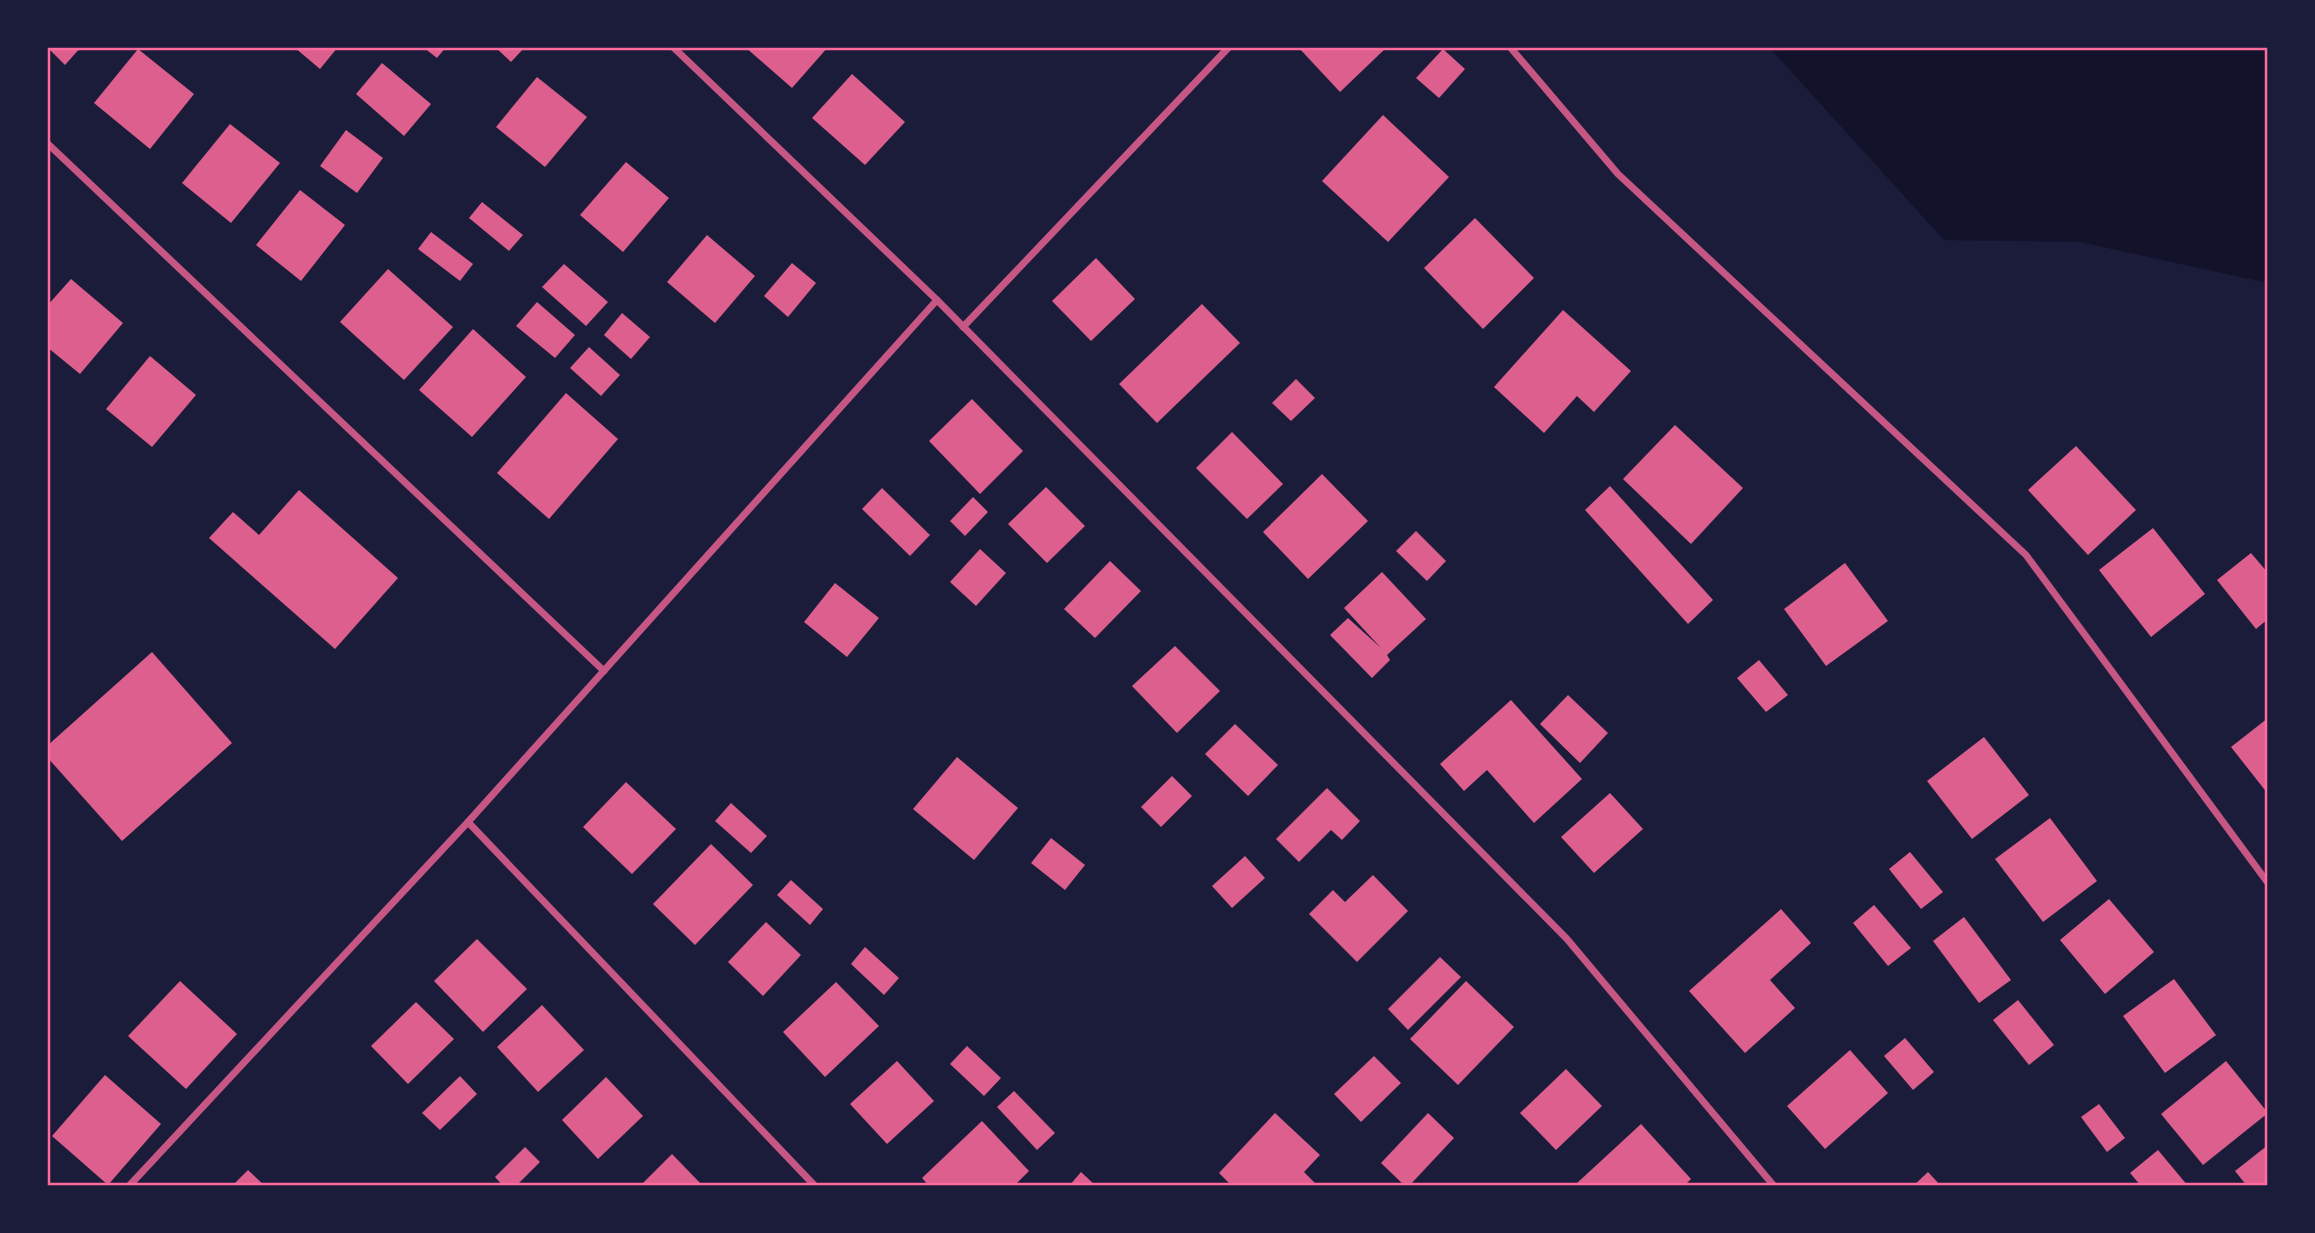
<svg xmlns="http://www.w3.org/2000/svg" width="2315" height="1233" font-family="'Work Sans',sans-serif">
  <style>
    .water { fill: #12122b }
    .building { fill: #dd5f8e }
    .lines { fill: none; stroke-linecap: round; stroke-linejoin: round }
    .minor { stroke: #c65784; stroke-width: 7 }
    .neatline { fill: none; stroke: #ff6b9d; stroke-width: 2.5 }
  </style>
  <rect width="100%" height="100%" fill="#1b1b3a"/>
  <path class="water" d="M1769 47H2268V283L2080 242 1944 240Z"/>
  <g class="building">
    <path d="M47 47H81L65 65Z"/>
    <path d="M294 47H338L320 69Z"/>
    <path d="M423 47H446L437 58Z"/>
    <path d="M495 47H525L511 62Z"/>
    <path d="M745 47H828L792 88Z"/>
    <path d="M1298 47H1387L1340 92Z"/>
    <path d="M138 49 194 94 150 149 94 103Z"/>
    <path d="M1443 49 1465 69 1439 98 1416 78Z"/>
    <path d="M382 63 431 104 404 136 356 94Z"/>
    <path d="M852 74 905 122 865 165 812 118Z"/>
    <path d="M537 77 587 117 545 167 496 127Z"/>
    <path d="M1383 115 1449 177 1388 242 1322 181Z"/>
    <path d="M230 124 280 163 231 223 182 183Z"/>
    <path d="M346 130 383 158 357 193 320 166Z"/>
    <path d="M626 162 669 198 623 252 580 215Z"/>
    <path d="M300 190 345 225 301 281 256 245Z"/>
    <path d="M482 202 523 235 509 251 469 218Z"/>
    <path d="M1475 218 1534 278 1483 329 1424 268Z"/>
    <path d="M431 232 473 264 460 281 418 249Z"/>
    <path d="M707 235 755 276 715 323 667 282Z"/>
    <path d="M1096 258 1135 299 1091 341 1052 301Z"/>
    <path d="M792 263 816 283 788 317 764 296Z"/>
    <path d="M564 264 608 302 586 326 542 287Z"/>
    <path d="M388 269 453 327 404 380 340 322Z"/>
    <path d="M71 279 123 323 80 374 47 347V306Z"/>
    <path d="M537 302 575 335 555 358 516 326Z"/>
    <path d="M1202 304 1240 343 1157 423 1119 384Z"/>
    <path d="M1563 310 1631 371 1594 412 1577 396 1544 433 1494 387Z"/>
    <path d="M622 313 650 337 631 359 604 335Z"/>
    <path d="M473 329 526 377 472 437 419 390Z"/>
    <path d="M589 347 620 375 601 396 570 368Z"/>
    <path d="M150 356 196 395 152 447 106 409Z"/>
    <path d="M1296 379 1315 398 1291 421 1272 403Z"/>
    <path d="M566 393 618 439 549 519 497 473Z"/>
    <path d="M972 399 1023 451 980 494 929 441Z"/>
    <path d="M1675 425 1743 488 1691 544 1623 479Z"/>
    <path d="M1232 432 1283 484 1247 519 1196 468Z"/>
    <path d="M2076 446 2136 510 2088 555 2028 490Z"/>
    <path d="M1322 474 1368 521 1308 579 1263 532Z"/>
    <path d="M1610 486 1713 600 1688 624 1585 510Z"/>
    <path d="M1046 487 1085 526 1047 563 1008 524Z"/>
    <path d="M882 488 930 535 910 556 862 509Z"/>
    <path d="M299 490 398 578 335 649 209 538 233 512 259 535Z"/>
    <path d="M973 497 988 512 965 536 950 521Z"/>
    <path d="M2153 528 2205 594 2151 637 2099 570Z"/>
    <path d="M1416 531 1446 561 1427 581 1396 551Z"/>
    <path d="M980 549 1006 573 976 606 950 582Z"/>
    <path d="M2251 553 2268 573V619L2256 629 2217 580Z"/>
    <path d="M1110 561 1141 591 1095 638 1064 609Z"/>
    <path d="M1845 563 1888 621 1826 666 1784 609Z"/>
    <path d="M1382 572 1426 619 1387 655 1390 660 1372 678 1330 635 1348 618 1381 648 1344 608Z"/>
    <path d="M835 583 879 618 847 657 804 622Z"/>
    <path d="M1175 646 1220 691 1177 733 1132 686Z"/>
    <path d="M152 652 232 743 122 841 47 757V746Z"/>
    <path d="M1759 660 1788 695 1766 712 1737 678Z"/>
    <path d="M1568 695 1608 733 1580 763 1540 724Z"/>
    <path d="M1511 700 1582 779 1534 823 1487 770 1464 791 1440 764Z"/>
    <path d="M2268 718V794L2231 747Z"/>
    <path d="M1235 724 1278 765 1248 796 1205 754Z"/>
    <path d="M1984 737 2029 795 1972 839 1927 781Z"/>
    <path d="M957 757 1018 808 974 860 913 809Z"/>
    <path d="M1172 776 1192 796 1161 827 1141 807Z"/>
    <path d="M626 782 676 829 632 874 583 827Z"/>
    <path d="M1327 788 1360 821 1342 840 1331 830 1299 862 1276 839Z"/>
    <path d="M1610 793 1643 829 1594 873 1561 837Z"/>
    <path d="M731 803 767 836 751 853 715 821Z"/>
    <path d="M2050 818 2097 881 2043 922 1995 859Z"/>
    <path d="M1051 838 1085 865 1065 890 1031 863Z"/>
    <path d="M711 844 753 885 695 945 653 904Z"/>
    <path d="M1910 852 1943 892 1921 909 1889 869Z"/>
    <path d="M1245 856 1265 878 1232 908 1212 886Z"/>
    <path d="M1373 875 1408 911 1357 962 1309 914 1333 890 1345 902Z"/>
    <path d="M791 880 823 909 810 925 777 895Z"/>
    <path d="M2109 899 2154 952 2105 994 2060 940Z"/>
    <path d="M1874 905 1911 948 1888 966 1853 923Z"/>
    <path d="M1781 909 1811 943 1770 980 1795 1008 1745 1053 1689 991Z"/>
    <path d="M1964 917 2011 980 1979 1003 1933 941Z"/>
    <path d="M766 922 801 955 763 996 728 962Z"/>
    <path d="M477 939 527 989 483 1032 434 981Z"/>
    <path d="M865 947 899 978 884 995 851 964Z"/>
    <path d="M1440 957 1461 977 1408 1030 1388 1009Z"/>
    <path d="M2174 979 2216 1035 2165 1073 2123 1016Z"/>
    <path d="M180 981 237 1034 186 1089 128 1036Z"/>
    <path d="M1466 981 1514 1027 1458 1085 1410 1039Z"/>
    <path d="M836 982 879 1026 825 1077 783 1032Z"/>
    <path d="M2018 1000 2054 1045 2029 1065 1993 1020Z"/>
    <path d="M416 1002 454 1039 408 1084 371 1046Z"/>
    <path d="M542 1005 584 1050 538 1092 497 1047Z"/>
    <path d="M1905 1038 1934 1072 1913 1090 1884 1056Z"/>
    <path d="M967 1046 1001 1078 984 1096 950 1064Z"/>
    <path d="M1850 1050 1888 1093 1825 1149 1787 1106Z"/>
    <path d="M1374 1056 1401 1083 1361 1122 1334 1094Z"/>
    <path d="M897 1061 934 1101 887 1144 850 1104Z"/>
    <path d="M2226 1061 2268 1113 2203 1165 2161 1114Z"/>
    <path d="M1566 1069 1602 1106 1556 1150 1520 1113Z"/>
    <path d="M105 1075 161 1124 108 1185 52 1136Z"/>
    <path d="M460 1076 477 1094 440 1130 422 1113Z"/>
    <path d="M606 1077 643 1116 598 1159 562 1120Z"/>
    <path d="M1014 1091 1055 1133 1037 1150 997 1107Z"/>
    <path d="M2099 1104 2125 1138 2107 1152 2081 1117Z"/>
    <path d="M1275 1113 1320 1155 1304 1172 1318 1186H1232L1219 1173Z"/>
    <path d="M1428 1113 1454 1138 1409 1186H1405L1381 1163Z"/>
    <path d="M982 1121 1029 1171 1014 1186H929L922 1178Z"/>
    <path d="M1641 1124 1691 1179 1684 1186H1577L1576 1184Z"/>
    <path d="M2268 1145V1186H2247L2235 1171Z"/>
    <path d="M525 1147 540 1162 516 1186H503L495 1177Z"/>
    <path d="M2158 1150 2188 1186H2141L2130 1173Z"/>
    <path d="M672 1154 703 1186H640Z"/>
    <path d="M248 1170 265 1186H232Z"/>
    <path d="M1081 1172 1096 1186H1069Z"/>
    <path d="M1928 1172 1941 1186H1913Z"/>
  </g>
  <g class="lines">
    <g class="minor">
      <path d="M673 47 937 300 1567 939 1774 1186"/>
      <path d="M1510 47 1618 174 2026 555 2268 883"/>
      <path d="M47 143 604 671"/>
      <path d="M963 327 1229 47"/>
      <path d="M468 822 815 1186"/>
      <path d="M129 1186 468 822 937 300"/>
    </g>
  </g>
  <rect width="2315" height="1233" fill="none" stroke="#1b1b3a" stroke-width="98"/>
  <rect x="49" y="49" width="2217" height="1135" class="neatline"/>
</svg>
